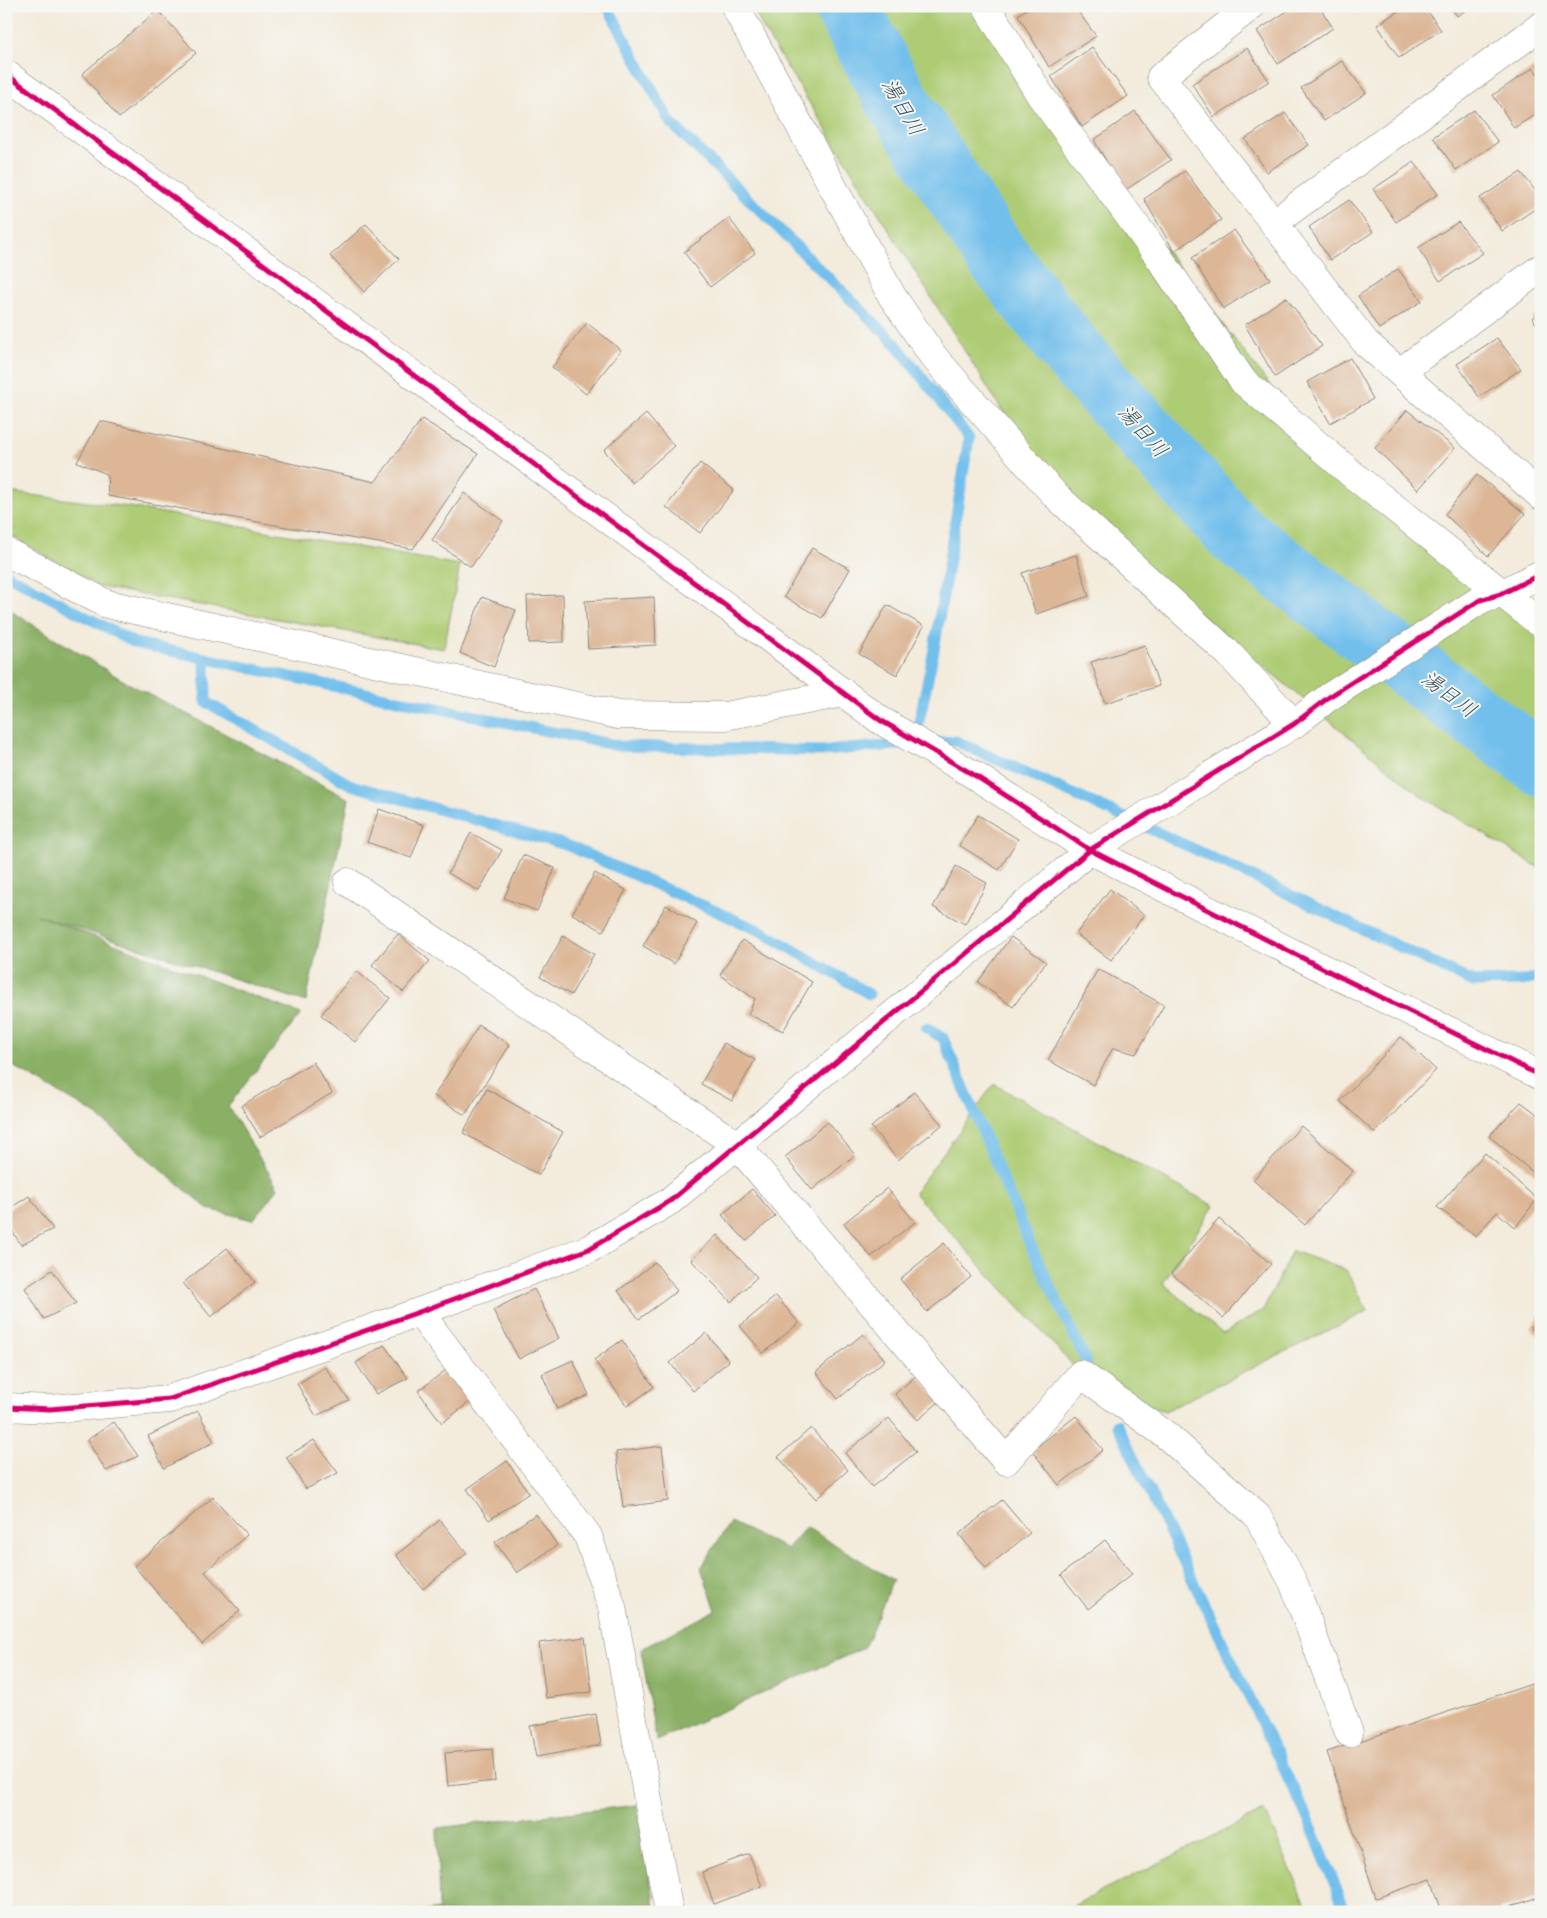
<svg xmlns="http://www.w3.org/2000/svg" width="1547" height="1918" font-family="Caveat,'Klee One',sans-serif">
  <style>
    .green { fill: #adcc73; stroke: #647448 }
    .forest { fill: #8ab065; stroke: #536640 }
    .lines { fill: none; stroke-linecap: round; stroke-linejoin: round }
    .stream { stroke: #72bfec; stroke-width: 11 }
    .river { stroke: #72bfec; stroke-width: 64 }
    .building { fill: #dcb695 }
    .minor-casing { stroke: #88847c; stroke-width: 29 }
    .minor { stroke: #fff; stroke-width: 28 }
    .cycleway-casing { stroke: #f6f6f2; stroke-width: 8 }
    .cycleway { stroke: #d6006c; stroke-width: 5 }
    .labels { text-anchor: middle; stroke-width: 4; stroke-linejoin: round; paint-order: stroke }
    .water-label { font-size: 21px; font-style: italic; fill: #3a5565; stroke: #f6f6f2 }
  </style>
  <rect width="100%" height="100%" fill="#f6f6f2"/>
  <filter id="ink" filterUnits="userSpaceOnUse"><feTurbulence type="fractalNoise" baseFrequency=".02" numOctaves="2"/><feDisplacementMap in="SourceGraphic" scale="10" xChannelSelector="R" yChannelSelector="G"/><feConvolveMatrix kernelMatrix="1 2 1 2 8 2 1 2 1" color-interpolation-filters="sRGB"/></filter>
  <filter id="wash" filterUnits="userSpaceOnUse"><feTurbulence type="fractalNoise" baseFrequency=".0096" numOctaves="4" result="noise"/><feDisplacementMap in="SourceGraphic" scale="20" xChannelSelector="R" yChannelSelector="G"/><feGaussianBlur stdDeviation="1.12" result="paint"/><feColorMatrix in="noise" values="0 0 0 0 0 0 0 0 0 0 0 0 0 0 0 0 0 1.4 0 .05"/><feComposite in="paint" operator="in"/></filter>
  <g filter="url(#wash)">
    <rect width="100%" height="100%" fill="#f3ebdb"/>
    <g class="green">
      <path d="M752 6H984L1018 58 1331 465 1541 619V869L1420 795 1055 495 765 32Z"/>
      <path d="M6 492 129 507 460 565 444 649 100 587 6 533Z"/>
      <path d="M994 1084 1214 1206 1163 1283 1223 1334 1264 1309 1292 1251 1346 1270 1368 1311 1165 1411 1108 1394 1081 1374 914 1193Z"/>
      <path d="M1264 1811 1310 1912H1060Z"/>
    </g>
    <g class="forest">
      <path d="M6 608 124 681 349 799 306 1002 37 915 301 1014 228 1106 278 1188 253 1220 208 1209 94 1113 6 1062Z"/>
      <path d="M730 1522 787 1549 806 1527 893 1580 864 1648 656 1741 641 1649 716 1610 701 1568Z"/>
      <path d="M637 1805 656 1912H420L439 1909 437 1828Z"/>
    </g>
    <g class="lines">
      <g class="stream">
        <path d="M607 6 670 122 896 344 969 438 934 650 915 741"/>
        <path d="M6 574 135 643 398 700 619 746 822 751 910 744"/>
        <path d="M205 658 206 702 351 785 566 845 763 932 869 994"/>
        <path d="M929 743 956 741 1194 849 1473 982 1520 981 1541 977"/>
        <path d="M926 1028 943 1038 1030 1244 1087 1363"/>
        <path d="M1117 1424 1309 1821 1346 1912"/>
      </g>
      <path class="river" d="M846 6 903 110 996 255 1076 357 1235 533 1456 702 1541 764"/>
    </g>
    <g id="blocks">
      <g class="building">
        <path d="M1031 6H1074L1096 36 1049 67 1018 15Z"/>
        <path d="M1295 6H1319L1333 28 1278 64 1257 31Z"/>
        <path d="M1406 6H1424L1441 30 1399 58 1377 25Z"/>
        <path d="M1450 6H1472L1457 16Z"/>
        <path d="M158 10 196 53 119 118 82 74Z"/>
        <path d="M1092 47 1128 96 1082 127 1051 76Z"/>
        <path d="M1247 48 1269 81 1214 117 1192 84Z"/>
        <path d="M1342 61 1366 93 1324 121 1301 88Z"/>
        <path d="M1533 68 1541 78V111L1514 128 1493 95Z"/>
        <path d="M1474 110 1498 142 1456 170 1433 137Z"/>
        <path d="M1135 111 1171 160 1124 191 1094 140Z"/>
        <path d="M1285 113 1309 145 1267 172 1245 139Z"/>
        <path d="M1414 162 1438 194 1396 222 1373 189Z"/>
        <path d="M1185 171 1221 220 1174 251 1144 199Z"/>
        <path d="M1521 172 1541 198V205L1502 231 1480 198Z"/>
        <path d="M1349 200 1373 232 1330 260 1309 227Z"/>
        <path d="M729 218 755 253 710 287 684 252Z"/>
        <path d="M1458 222 1483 253 1440 281 1418 248Z"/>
        <path d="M366 224 399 259 364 292 330 256Z"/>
        <path d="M1234 230 1270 279 1223 309 1192 258Z"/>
        <path d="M1398 269 1422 301 1379 329 1358 296Z"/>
        <path d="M1286 297 1322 346 1275 377 1245 325Z"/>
        <path d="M1541 312V331L1532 318Z"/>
        <path d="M587 323 621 350 586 394 552 367Z"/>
        <path d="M1497 338 1521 369 1479 397 1457 364Z"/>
        <path d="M1350 358 1373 399 1330 423 1307 382Z"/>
        <path d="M1407 410 1455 448 1418 490 1375 448Z"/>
        <path d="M646 414 674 446 632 483 604 450Z"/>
        <path d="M422 419 478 454 413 549 108 496 107 474 77 462 100 421 375 482Z"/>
        <path d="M700 463 734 490 700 533 666 507Z"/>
        <path d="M1477 475 1525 514 1488 556 1445 514Z"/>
        <path d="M464 493 503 521 471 567 432 540Z"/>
        <path d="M812 548 850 569 822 618 784 597Z"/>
        <path d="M1076 555 1089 596 1036 614 1022 573Z"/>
        <path d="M563 595 564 642 529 643 527 596Z"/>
        <path d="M482 597 516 610 494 667 460 653Z"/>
        <path d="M654 597 656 645 588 649 585 601Z"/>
        <path d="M887 605 924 626 897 675 859 654Z"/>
        <path d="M1145 645 1159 686 1105 703 1091 662Z"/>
        <path d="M379 809 424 825 411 858 367 842Z"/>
        <path d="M978 815 1018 839 999 870 959 845Z"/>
        <path d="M471 833 502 850 479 891 448 873Z"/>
        <path d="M523 855 555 868 537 911 504 898Z"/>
        <path d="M956 866 987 883 965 924 933 907Z"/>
        <path d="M595 873 626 890 603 931 572 914Z"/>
        <path d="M1110 889 1144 915 1111 960 1076 934Z"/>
        <path d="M666 905 697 923 674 964 643 946Z"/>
        <path d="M398 934 430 961 403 992 372 965Z"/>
        <path d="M563 936 594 954 571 995 540 977Z"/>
        <path d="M1011 937 1046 962 1013 1007 978 982Z"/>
        <path d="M742 940 812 982 783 1031 748 1014 755 999 720 975Z"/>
        <path d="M1098 969 1164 1005 1136 1054 1113 1048 1093 1085 1048 1060Z"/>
        <path d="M356 971 390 998 355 1042 321 1015Z"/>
        <path d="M479 1025 510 1045 465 1115 434 1096Z"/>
        <path d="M1401 1037 1436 1070 1375 1133 1340 1101Z"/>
        <path d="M724 1043 755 1060 732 1101 701 1084Z"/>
        <path d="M313 1062 332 1093 260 1137 241 1106Z"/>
        <path d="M487 1089 563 1132 539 1175 463 1133Z"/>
        <path d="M914 1092 942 1125 898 1160 871 1127Z"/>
        <path d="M1521 1102 1541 1117V1179L1489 1136Z"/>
        <path d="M828 1122 855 1155 812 1190 785 1157Z"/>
        <path d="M1301 1126 1353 1171 1305 1225 1253 1180Z"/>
        <path d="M1485 1153 1537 1199 1515 1228 1497 1212 1476 1236 1437 1207Z"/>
        <path d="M887 1188 915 1222 871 1257 844 1223Z"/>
        <path d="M752 1189 775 1216 746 1241 722 1215Z"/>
        <path d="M29 1196 53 1229 21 1245 6 1221V1211Z"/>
        <path d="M1219 1219 1271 1264 1223 1318 1171 1273Z"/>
        <path d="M717 1235 757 1277 731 1302 691 1260Z"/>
        <path d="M944 1243 971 1277 927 1312 900 1279Z"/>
        <path d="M227 1248 255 1282 211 1317 183 1283Z"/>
        <path d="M655 1262 677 1291 639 1319 618 1291Z"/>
        <path d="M52 1270 76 1303 44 1319 25 1288Z"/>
        <path d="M534 1289 559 1338 519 1359 493 1310Z"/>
        <path d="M776 1296 799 1323 763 1353 740 1326Z"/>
        <path d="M1541 1315V1337L1530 1328Z"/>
        <path d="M706 1333 729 1361 693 1391 670 1363Z"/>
        <path d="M863 1334 885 1360 838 1399 816 1372Z"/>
        <path d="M622 1340 654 1387 627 1406 594 1360Z"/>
        <path d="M384 1345 408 1378 376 1394 356 1363Z"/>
        <path d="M573 1360 589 1395 557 1409 542 1374Z"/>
        <path d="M325 1367 349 1400 316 1416 297 1384Z"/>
        <path d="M446 1370 470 1402 442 1423 418 1391Z"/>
        <path d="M917 1375 940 1401 918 1420 895 1394Z"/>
        <path d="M198 1411 214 1442 164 1468 148 1436Z"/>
        <path d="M1076 1416 1103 1450 1059 1485 1032 1451Z"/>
        <path d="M889 1418 916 1452 872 1487 845 1453Z"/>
        <path d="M114 1422 138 1456 106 1471 87 1440Z"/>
        <path d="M811 1428 848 1470 816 1499 778 1457Z"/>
        <path d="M314 1440 338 1473 306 1489 286 1457Z"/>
        <path d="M662 1446 668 1501 623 1507 616 1452Z"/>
        <path d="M507 1461 529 1493 489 1520 467 1489Z"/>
        <path d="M213 1497 247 1535 205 1572 240 1611 202 1644 134 1566Z"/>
        <path d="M1002 1500 1030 1533 986 1568 959 1534Z"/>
        <path d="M536 1514 557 1545 517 1573 495 1542Z"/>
        <path d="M440 1520 467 1553 423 1589 396 1555Z"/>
        <path d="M1105 1540 1132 1574 1088 1609 1061 1575Z"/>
        <path d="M585 1637 592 1692 546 1698 539 1643Z"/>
        <path d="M1541 1681V1896L1495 1912H1442L1431 1879 1376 1898 1327 1752Z"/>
        <path d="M596 1714 601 1745 536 1757 530 1726Z"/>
        <path d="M492 1749 495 1781 448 1786 445 1753Z"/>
        <path d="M749 1854 762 1886 714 1904 702 1872Z"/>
      </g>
    </g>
  </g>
  <g filter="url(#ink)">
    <use href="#blocks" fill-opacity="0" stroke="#88847c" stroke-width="1"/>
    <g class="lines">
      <defs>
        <g id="minor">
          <path d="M735 6 892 296 933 356 1055 495 1228 653 1294 724"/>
          <path d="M986 6 1040 95 1156 253 1243 381 1353 475 1541 624"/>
          <path d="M1251 6 1161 77 1366 343 1541 496"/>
          <path d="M6 74 880 720 974 775 1090 850 1338 976 1541 1076"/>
          <path d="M1274 223 1541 26"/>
          <path d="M1400 372 1541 268"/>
          <path d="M6 552 107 604 618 715 725 716 843 693"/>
          <path d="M348 882 737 1145 1006 1461 1081 1374 1166 1435 1257 1515 1293 1582 1349 1733"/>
          <path d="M419 1312 588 1536 612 1607 669 1912"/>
          <path d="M6 1407 50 1409 170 1399 419 1312 589 1249 670 1201 1090 850 1294 724 1329 697 1480 600 1501 594 1541 574"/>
        </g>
      </defs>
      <use href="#minor" class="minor-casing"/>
      <use href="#minor" class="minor"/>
      <defs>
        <g id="cycleway">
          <path d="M6 74 880 720 974 775 1090 850 1338 976 1541 1076"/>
          <path d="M6 1407 50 1409 170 1399 419 1312 589 1249 670 1201 1090 850 1294 724 1329 697 1480 600 1501 594 1541 574"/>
        </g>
      </defs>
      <use href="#cycleway" class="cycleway-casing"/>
      <use href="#cycleway" class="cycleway"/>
    </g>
  </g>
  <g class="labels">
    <g class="water-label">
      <text transform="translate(903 107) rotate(60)" y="7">湯日川</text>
      <text transform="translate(1143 431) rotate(48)" y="7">湯日川</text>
      <text transform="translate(1449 694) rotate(37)" y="7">湯日川</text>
    </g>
  </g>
  <rect width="1547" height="1918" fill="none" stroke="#f6f6f2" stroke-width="25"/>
</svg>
